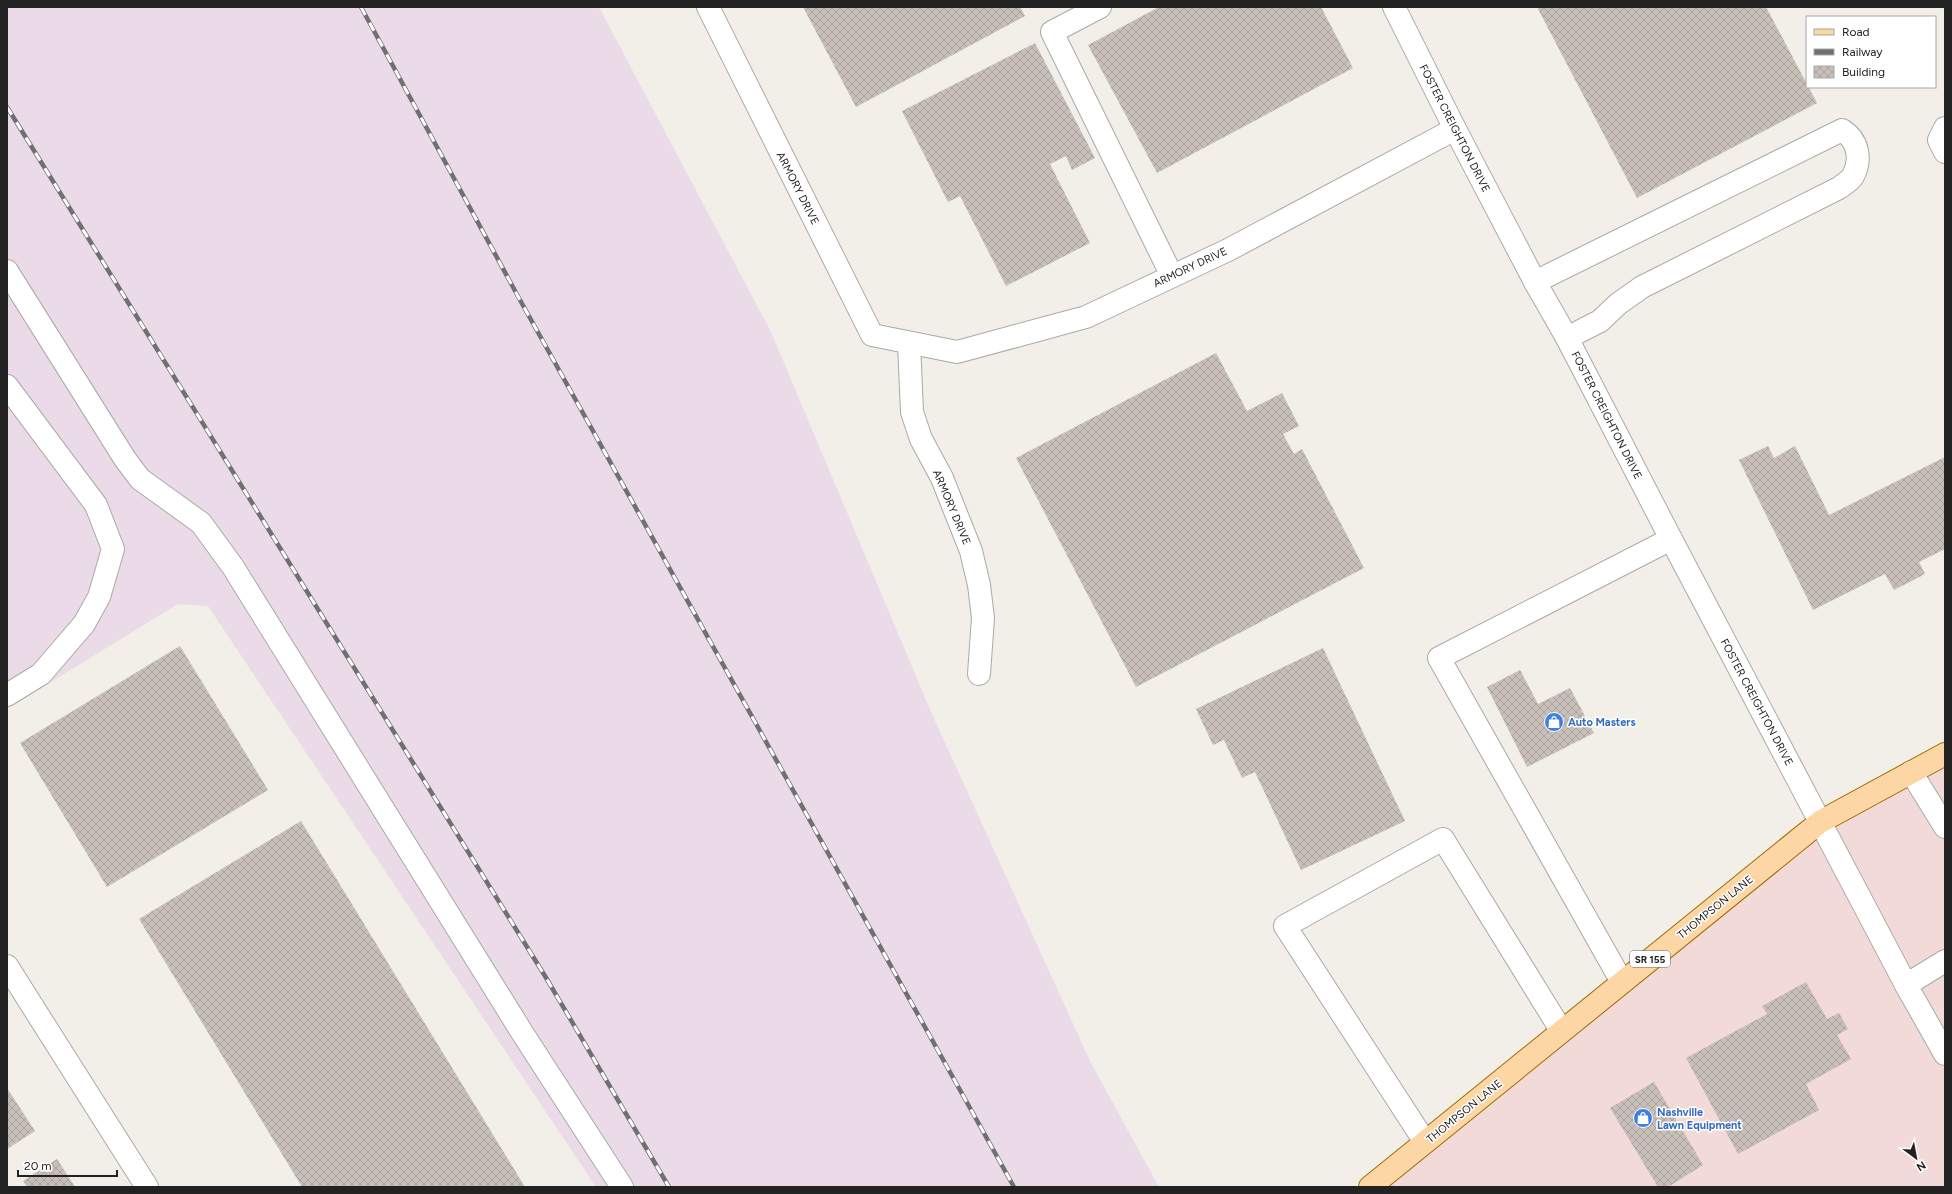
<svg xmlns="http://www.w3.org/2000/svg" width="1952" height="1194" font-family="Figtree,sans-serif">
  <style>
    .commercial { fill: #f2dad9 }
    .railway { fill: #ebdbe8 }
    .building { fill: url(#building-cross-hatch) }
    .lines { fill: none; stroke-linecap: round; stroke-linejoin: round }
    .minor-casing { stroke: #a9a9a9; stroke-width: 24 }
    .major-casing { stroke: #a06b00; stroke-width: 24 }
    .minor { stroke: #fff; stroke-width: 22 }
    .major { stroke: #fcd6a4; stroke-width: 22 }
    .rail-casing { stroke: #707070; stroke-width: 4.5 }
    .rail { stroke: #fff; stroke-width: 3; stroke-dasharray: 9; stroke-linecap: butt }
    .labels { text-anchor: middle; stroke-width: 3; stroke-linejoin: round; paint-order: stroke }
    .shield { fill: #fff; stroke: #646464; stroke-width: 1 }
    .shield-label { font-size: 10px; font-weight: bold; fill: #222 }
    .street-label { font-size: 11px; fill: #222; stroke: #fff }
    .shop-label { font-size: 11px; font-weight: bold; fill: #366cbe; stroke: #fff; text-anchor: start }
  </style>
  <defs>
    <pattern id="building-cross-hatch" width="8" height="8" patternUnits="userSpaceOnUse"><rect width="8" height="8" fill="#c7bfb8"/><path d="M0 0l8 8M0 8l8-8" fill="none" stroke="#aba49e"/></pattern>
  </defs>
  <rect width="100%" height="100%" fill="#f2efe9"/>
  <path class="commercial" d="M1945 754V1187H1370L1820 822Z"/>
  <path class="railway" d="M7 7H599L771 332 932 714 1091 1063 1159 1187H596L208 606 178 604 7 709Z"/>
  <g class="building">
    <path d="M803 7H1020L1025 16 856 107Z"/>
    <path d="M1159 7H1321L1353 68 1157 173 1088 45Z"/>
    <path d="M1537 7H1766L1817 103 1637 198Z"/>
    <path d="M1035 43 1095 158 1072 170 1066 156 1050 164 1090 243 1006 286 960 196 948 202 902 111Z"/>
    <path d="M1216 353 1247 411 1282 393 1299 426 1283 434 1294 454 1302 449 1364 568 1136 687 1016 458Z"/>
    <path d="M1768 446 1774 458 1795 446 1829 515 1945 457V549L1919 562 1925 574 1894 590 1885 574 1813 610 1739 460Z"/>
    <path d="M180 646 268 790 107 887 20 743Z"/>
    <path d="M1323 648 1405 821 1301 870 1255 772 1242 778 1224 740 1213 745 1196 709Z"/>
    <path d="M1520 670 1538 704 1570 688 1594 733 1527 767 1487 687Z"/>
    <path d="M301 821 525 1187H302L139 919Z"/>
    <path d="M1806 982 1827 1019 1839 1013 1848 1029 1837 1035 1851 1059 1806 1084 1819 1110 1738 1154 1686 1058 1767 1014 1762 1006Z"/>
    <path d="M1654 1082 1703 1165 1668 1187H1658L1610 1108Z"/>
    <path d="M7 1088 35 1131 7 1149Z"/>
    <path d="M57 1159 75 1187H27L23 1181Z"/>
  </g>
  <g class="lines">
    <defs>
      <g id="minor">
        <path d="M708 7 872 335 957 352 1086 317 1228 250 1455 129"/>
        <path d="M1100 7 1052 32 1172 276"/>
        <path d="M1394 7 1455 129 1535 282 1567 338 1671 539 1906 985 1945 961"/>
        <path d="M1945 128 1939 140 1945 152"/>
        <path d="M7 271 125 459 140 479 201 523 233 567 523 1034 622 1187"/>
        <path d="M1535 282 1842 130C1858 140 1862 159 1853 176 1850 181 1843 185 1839 188L1642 287 1618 304 1600 321 1567 338"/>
        <path d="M909 343 912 412 921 439 942 478 971 551 979 585 983 618 979 674"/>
        <path d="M7 386 96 505 113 549 99 597 84 624 41 674 7 695"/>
        <path d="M1911 772 1945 827"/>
        <path d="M7 966 147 1187"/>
        <path d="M1622 982 1439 658 1671 539"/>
        <path d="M1906 985 1945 1054"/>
        <path d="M1425 1142 1285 926 1443 839 1561 1030"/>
      </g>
      <path id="major" d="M1370 1187 1820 822 1945 754"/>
    </defs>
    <use href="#minor" class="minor-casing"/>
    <use href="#major" class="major-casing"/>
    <use href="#minor" class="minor"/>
    <use href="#major" class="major"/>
    <defs>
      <g id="rail">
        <path d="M361 7 520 300 1014 1187"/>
        <path d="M7 107 545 976 669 1187"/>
      </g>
    </defs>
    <use href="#rail" class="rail-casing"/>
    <use href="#rail" class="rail"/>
  </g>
  <defs>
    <symbol id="shop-disc" viewBox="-11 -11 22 22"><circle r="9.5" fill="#3f7fe0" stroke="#fff"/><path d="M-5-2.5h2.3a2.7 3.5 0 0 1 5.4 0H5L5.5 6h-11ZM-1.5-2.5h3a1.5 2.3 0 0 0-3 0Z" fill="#fff"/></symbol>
  </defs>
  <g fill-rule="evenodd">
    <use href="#shop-disc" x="1543" y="711" width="22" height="22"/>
    <use href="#shop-disc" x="1632" y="1107" width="22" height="22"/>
  </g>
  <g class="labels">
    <rect class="shield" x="1630" y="951" width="40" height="16" rx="3"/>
    <g class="shield-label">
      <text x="1650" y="963">SR 155</text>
    </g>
    <g class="street-label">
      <text transform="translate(1455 128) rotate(63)" y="4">FOSTER CREIGHTON DRIVE</text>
      <text transform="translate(798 188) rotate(63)" y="4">ARMORY DRIVE</text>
      <text transform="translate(1190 267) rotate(-25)" y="4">ARMORY DRIVE</text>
      <text transform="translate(1607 415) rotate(63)" y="4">FOSTER CREIGHTON DRIVE</text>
      <text transform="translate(952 507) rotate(67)" y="4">ARMORY DRIVE</text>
      <text transform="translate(1757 702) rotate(62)" y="4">FOSTER CREIGHTON DRIVE</text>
      <text transform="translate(1715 907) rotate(-39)" y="4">THOMPSON LANE</text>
      <text transform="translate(1464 1111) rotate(-39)" y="4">THOMPSON LANE</text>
    </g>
    <g class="shop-label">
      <text x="1568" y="726">Auto Masters</text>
      <text x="1657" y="1116">Nashville<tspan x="1657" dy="13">Lawn Equipment</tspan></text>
    </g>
  </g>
  <rect width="1952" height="1194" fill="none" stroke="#222222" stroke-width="16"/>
  <rect x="1806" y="16" width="130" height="72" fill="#ffffff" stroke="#a7a7a7"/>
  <rect x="1814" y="29" width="20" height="6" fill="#fcd6a4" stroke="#a7a7a7"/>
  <text x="1842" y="36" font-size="12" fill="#222222">Road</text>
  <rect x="1814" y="49" width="20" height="6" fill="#707070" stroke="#a7a7a7"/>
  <text x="1842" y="56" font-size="12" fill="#222222">Railway</text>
  <rect x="1814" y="66" width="20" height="12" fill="url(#building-cross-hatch)" stroke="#a7a7a7"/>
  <text x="1842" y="76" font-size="12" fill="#222222">Building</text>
  <g transform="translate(1916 1158) rotate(148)" stroke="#ffffff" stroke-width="3" paint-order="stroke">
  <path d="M0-3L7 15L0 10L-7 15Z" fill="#222222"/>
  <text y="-6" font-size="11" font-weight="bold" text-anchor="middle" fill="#222222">N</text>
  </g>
  <path d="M18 1170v6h99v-6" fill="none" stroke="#222222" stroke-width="2"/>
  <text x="24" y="1170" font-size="12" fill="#222222" stroke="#ffffff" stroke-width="3" paint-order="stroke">20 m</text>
</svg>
